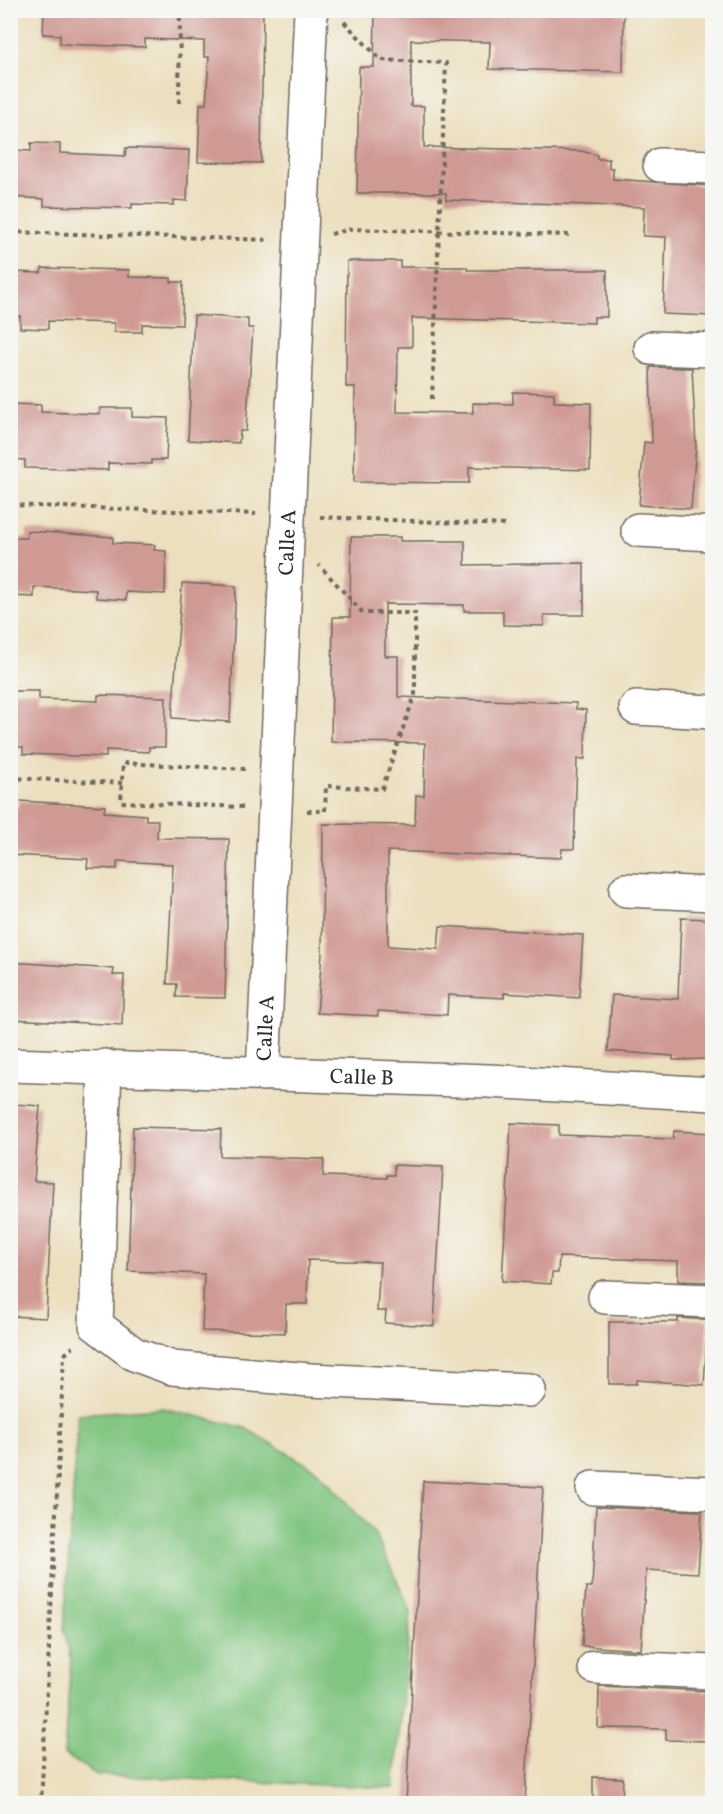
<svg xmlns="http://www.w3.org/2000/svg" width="723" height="1814" font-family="Vollkorn,serif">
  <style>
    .green { fill: #80c580; stroke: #567856; stroke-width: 1.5 }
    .building { fill: #d09a94 }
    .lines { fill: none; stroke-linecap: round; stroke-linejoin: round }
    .minor-casing { stroke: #6f6a5e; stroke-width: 36 }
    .path { stroke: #6f6a5e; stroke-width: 4; stroke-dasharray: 4.5 4.5; stroke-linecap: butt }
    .minor { stroke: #fff; stroke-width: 33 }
    .labels { text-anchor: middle; stroke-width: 4.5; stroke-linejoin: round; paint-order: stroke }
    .street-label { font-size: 21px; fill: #2b2b2b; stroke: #f6f6f2 }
  </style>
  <rect width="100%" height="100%" fill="#f6f6f2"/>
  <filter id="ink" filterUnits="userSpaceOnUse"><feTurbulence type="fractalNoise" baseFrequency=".0167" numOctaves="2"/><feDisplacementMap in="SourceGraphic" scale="12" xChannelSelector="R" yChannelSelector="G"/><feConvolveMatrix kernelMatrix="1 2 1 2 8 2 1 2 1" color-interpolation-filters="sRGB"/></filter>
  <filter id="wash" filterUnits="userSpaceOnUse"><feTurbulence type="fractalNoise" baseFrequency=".008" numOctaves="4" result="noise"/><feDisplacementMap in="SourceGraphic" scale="24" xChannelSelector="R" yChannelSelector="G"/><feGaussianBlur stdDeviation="1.35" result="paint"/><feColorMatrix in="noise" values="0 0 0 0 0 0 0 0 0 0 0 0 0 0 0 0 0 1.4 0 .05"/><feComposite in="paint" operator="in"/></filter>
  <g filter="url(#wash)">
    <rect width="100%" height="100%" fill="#ecdfbe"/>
    <path class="green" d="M163 1408 245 1428 318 1471 375 1534 411 1611 394 1788 97 1775 64 1754 71 1660 64 1630 78 1414Z"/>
    <g id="blocks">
      <g class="building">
        <path d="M44 10H263L261 163 198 162 200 104H206L209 57H204V41L145 39V47L60 44V35L43 34Z"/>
        <path d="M375 10H566L618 12V14H624L623 72 489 69 490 42 411 40V106H424V147L581 151 597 155V159H609V168H613V179L712 186V316L663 314 666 237 643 236 644 207 446 200V193H357L359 67H374Z"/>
        <path d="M31 143 60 144V153L125 156 126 148 189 150 187 201 174 200V205L132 204V208L44 206V199L10 197V150L31 151Z"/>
        <path d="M347 261H400V267H467V270H607V317H594V323L412 318V347H398L397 412 473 413V403L513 404V392L554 393V402L591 403 590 470 469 467V483L354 482 355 387H346Z"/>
        <path d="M42 268 129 270V277L171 278V282H183L182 325 142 324V332H114V323L48 321V329L20 328V316H10V272L41 273Z"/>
        <path d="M194 315 248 319V328H253L246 431H240L239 443 188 440Z"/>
        <path d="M650 367 692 368 696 446 691 509 639 505 644 442 652 443Z"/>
        <path d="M10 404 41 405V412L100 414V408H132V417L168 418 166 460H151V464L108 463V470L25 468V460L10 459Z"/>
        <path d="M27 531 113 537V543L155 545 154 550 166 551 165 594 126 592V600L96 598V590L34 587V597L10 596V538H27Z"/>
        <path d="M351 537H400V541H465V565L584 563V615H544V626L503 625V611H464V605L385 604V656H398V697L576 703V709L586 710 585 759H577L574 849H562L561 858 388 851V946L438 949 440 926 583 935 579 998 504 993V998L448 995 447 1015 378 1011V1016L317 1013 322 954 323 824 415 825 416 795 424 796 425 743 331 742 333 617H350Z"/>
        <path d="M182 583 236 586 230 722 172 718Z"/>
        <path d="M10 691H39V699L98 701V695L166 697 165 747H149V752L106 750V757L23 754V747H10Z"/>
        <path d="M18 801 105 806 104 812 146 815V820H158L157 838 229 839 225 998 176 997 177 984H167L173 864 117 861V869L87 868 88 859 10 855V807L18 808Z"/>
        <path d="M681 918 712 919V1059L673 1060V1056L608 1051 612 995 678 999Z"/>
        <path d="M10 962 114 969 113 975H124L122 1025 11 1019Z"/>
        <path d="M14 1104 40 1106 34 1181 53 1182 46 1318 10 1316V1107L14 1108Z"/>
        <path d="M511 1123 559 1125V1135L673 1139 674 1131 712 1133V1282L678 1281V1261L559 1257 558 1273H552L551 1284 502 1281Z"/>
        <path d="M133 1127 221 1129 220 1156 324 1159 323 1176 387 1178V1175H394V1165L443 1167 434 1326 385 1323 386 1311H377L380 1262 308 1260 307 1304H286L285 1333 202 1331 204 1274 128 1271Z"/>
        <path d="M678 1318 708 1320 704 1385 637 1380V1384H609V1322H678Z"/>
        <path d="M423 1481 543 1487 525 1803H406Z"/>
        <path d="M596 1507 702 1511 698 1573 646 1570 641 1650 582 1646 586 1587H592Z"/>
        <path d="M599 1686 711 1691 710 1741 666 1740V1729L598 1728Z"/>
        <path d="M593 1777 623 1778 622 1803H593Z"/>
      </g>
    </g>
  </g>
  <g filter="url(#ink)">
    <use href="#blocks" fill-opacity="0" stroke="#6f6a5e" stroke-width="1.5"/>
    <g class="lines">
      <defs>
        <g id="minor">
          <path d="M660 165 712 167"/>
          <path d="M651 348 712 350"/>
          <path d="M638 530 712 534"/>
          <path d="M636 708 712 712"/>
          <path d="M626 890 712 894"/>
          <path id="s1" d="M10 1065 489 1081 712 1094"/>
          <path d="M105 1066 96 1325 134 1354 172 1368 310 1380 529 1390"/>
          <path id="s2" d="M263 1074 311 10"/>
          <path d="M605 1297 712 1301"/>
          <path d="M593 1488 712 1493"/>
          <path d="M595 1667 712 1672"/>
        </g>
      </defs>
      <use href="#minor" class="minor-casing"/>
      <g class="path">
        <path d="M344 22 381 60 446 63 432 399"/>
        <path d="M179 103 180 10"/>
        <path d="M10 232 271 240"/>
        <path d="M331 234 351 229 570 235"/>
        <path d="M10 505 256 514"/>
        <path d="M320 517 507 525"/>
        <path d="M10 778 122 783"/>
        <path d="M243 807 121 802 123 763 245 769"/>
        <path d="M307 811H325L326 786 382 789 415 694V613H363L319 565"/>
        <path d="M41 1804 64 1355 73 1347"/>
      </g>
      <use href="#minor" class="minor"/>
    </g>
  </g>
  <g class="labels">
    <g class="street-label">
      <text dy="7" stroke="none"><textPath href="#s2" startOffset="532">Calle A</textPath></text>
      <text dy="7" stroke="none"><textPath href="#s2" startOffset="46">Calle A</textPath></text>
      <text dy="7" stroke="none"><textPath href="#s1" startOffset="352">Calle B</textPath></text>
    </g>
  </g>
  <rect width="723" height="1814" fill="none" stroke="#f6f6f2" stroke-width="36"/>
</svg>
